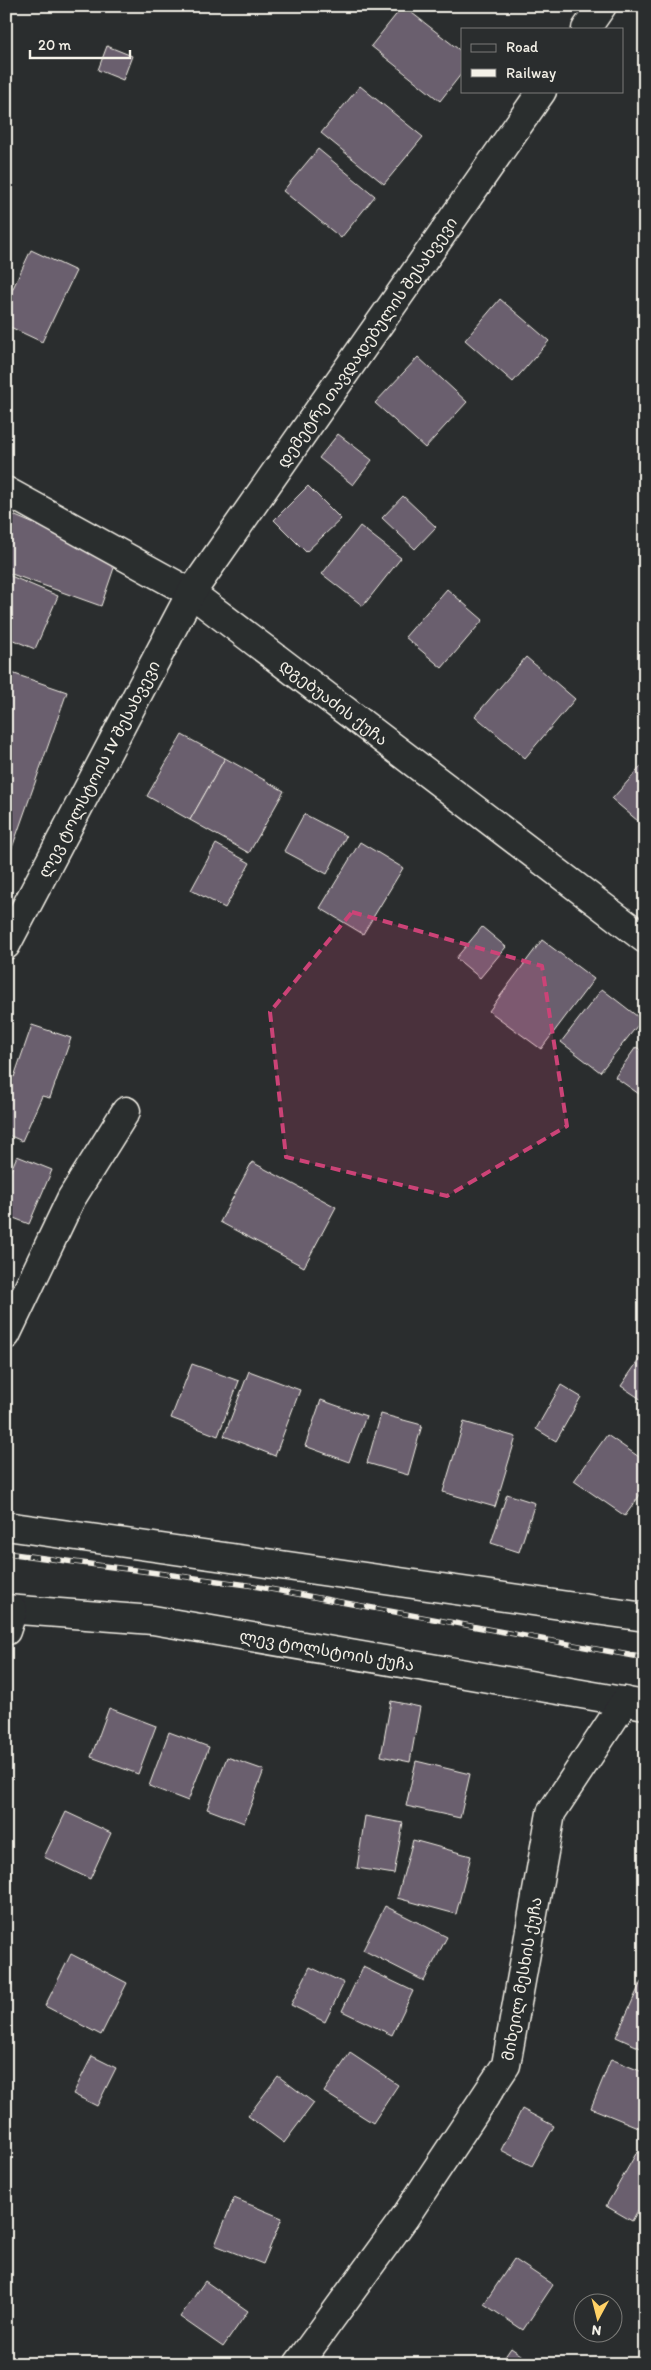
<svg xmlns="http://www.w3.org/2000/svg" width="651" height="2370" font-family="Itim,'Noto Sans Georgian',sans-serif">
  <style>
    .building { fill: #6b5f6e; stroke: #f4f1e8 }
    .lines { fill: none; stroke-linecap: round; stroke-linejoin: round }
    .minor-casing { stroke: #f4f1e8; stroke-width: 31 }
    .minor { stroke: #2a2d2e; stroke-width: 28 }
    .rail-casing { stroke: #f4f1e8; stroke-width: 5.5 }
    .rail { stroke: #2a2d2e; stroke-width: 4; stroke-dasharray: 11; stroke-linecap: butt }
    .marked { fill: #cc4377; fill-opacity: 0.2; stroke: #cc4377; stroke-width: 4; stroke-dasharray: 10 6; stroke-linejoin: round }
    .labels { text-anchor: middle; stroke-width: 5; stroke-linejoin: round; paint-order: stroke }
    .street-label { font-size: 16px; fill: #f4f1e8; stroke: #2a2d2e }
  </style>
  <rect width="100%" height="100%" fill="#2a2d2e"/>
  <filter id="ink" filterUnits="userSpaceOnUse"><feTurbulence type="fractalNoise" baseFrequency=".02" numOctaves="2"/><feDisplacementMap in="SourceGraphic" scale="10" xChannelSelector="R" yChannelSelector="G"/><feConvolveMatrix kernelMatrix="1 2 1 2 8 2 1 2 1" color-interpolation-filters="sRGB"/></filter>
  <g filter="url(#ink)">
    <g class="building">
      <path d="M403 6 462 52V73L440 101 371 46Z"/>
      <path d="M107 46 132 56 123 80 98 70Z"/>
      <path d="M360 86 423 137 384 184 321 133Z"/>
      <path d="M318 149 375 196 341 238 283 191Z"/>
      <path d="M31 250 76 271 42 342 6 325V303Z"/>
      <path d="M500 299 549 341 513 382 465 340Z"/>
      <path d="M418 357 467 402 425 448 375 403Z"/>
      <path d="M338 434 372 460 353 485 319 458Z"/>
      <path d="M308 486 341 519 306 552 274 520Z"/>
      <path d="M403 496 436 527 415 549 382 518Z"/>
      <path d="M6 512 117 559 101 606 6 572Z"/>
      <path d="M360 526 401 558 363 606 322 574Z"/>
      <path d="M6 574 58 596 35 649 6 637Z"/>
      <path d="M447 589 483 620 442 668 405 637Z"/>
      <path d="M526 657 575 699 525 758 475 716Z"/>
      <path d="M6 671 67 692 12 848 6 846Z"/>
      <path d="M182 735 225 758 190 820 147 796Z"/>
      <path d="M225 758 284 791 249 853 190 820Z"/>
      <path d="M645 762V827L612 799Z"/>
      <path d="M304 814 346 836 327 874 284 851Z"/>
      <path d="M360 842 403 868 363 934 320 908Z"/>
      <path d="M216 844 250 863 225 908 191 890Z"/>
      <path d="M482 927 506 947 480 978 456 958Z"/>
      <path d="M542 940 594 979 541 1049 489 1011Z"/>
      <path d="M602 989 642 1020 600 1072 561 1042Z"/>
      <path d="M32 1025 71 1038 50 1098 42 1096 22 1141 6 1134V1074L14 1077Z"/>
      <path d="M636 1047 645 1053V1087L639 1094 615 1077Z"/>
      <path d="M17 1156 52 1170 29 1224 6 1215V1182Z"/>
      <path d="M252 1162 336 1207 304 1267 220 1222Z"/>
      <path d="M645 1351V1402L621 1386Z"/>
      <path d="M192 1364 239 1381 218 1436 171 1418Z"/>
      <path d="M249 1371 300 1390 275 1456 224 1436Z"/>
      <path d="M561 1385 581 1397 556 1441 536 1429Z"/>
      <path d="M321 1400 366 1416 349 1462 305 1446Z"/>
      <path d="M381 1414 422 1425 408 1475 367 1463Z"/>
      <path d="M464 1422 516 1437 495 1507 443 1492Z"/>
      <path d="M607 1435 645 1461V1488L625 1516 574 1481Z"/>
      <path d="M507 1494 535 1503 519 1552 491 1543Z"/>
      <path d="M391 1701 420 1707 410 1762 381 1756Z"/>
      <path d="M109 1708 156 1726 138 1774 91 1757Z"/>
      <path d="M169 1732 209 1747 188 1801 149 1786Z"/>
      <path d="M227 1757 264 1770 244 1823 207 1809Z"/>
      <path d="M416 1761 470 1774 460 1818 406 1806Z"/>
      <path d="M66 1812 111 1833 90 1879 44 1857Z"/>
      <path d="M365 1816 403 1823 394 1874 357 1868Z"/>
      <path d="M413 1840 471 1856 456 1914 397 1898Z"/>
      <path d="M385 1906 447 1937 424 1981 363 1950Z"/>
      <path d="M71 1954 127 1983 101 2035 45 2006Z"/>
      <path d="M310 1967 344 1983 325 2022 291 2005Z"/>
      <path d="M363 1967 413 1991 392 2035 342 2011Z"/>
      <path d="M641 1982 645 1983V2050L616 2037Z"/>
      <path d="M350 2053 398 2085 373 2123 324 2092Z"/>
      <path d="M92 2056 116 2068 97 2106 73 2094Z"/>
      <path d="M611 2059 645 2073V2130L591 2108Z"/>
      <path d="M278 2076 314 2103 284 2143 248 2116Z"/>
      <path d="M522 2109 554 2126 532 2166 501 2150Z"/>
      <path d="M637 2152 645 2156V2198L632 2221 606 2206Z"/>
      <path d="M234 2198 282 2218 263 2264 215 2245Z"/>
      <path d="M514 2259 553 2285 523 2330 484 2304Z"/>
      <path d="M205 2281 248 2311 223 2347 180 2317Z"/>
      <path d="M511 2348 534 2364H500Z"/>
    </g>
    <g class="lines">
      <defs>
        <g id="minor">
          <path d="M586 29 602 6"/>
          <path id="s1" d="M6 491 191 593 645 939"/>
          <path id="s2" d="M6 945 191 593 542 91"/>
          <path d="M6 1335 71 1199 126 1111"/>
          <path d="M6 1526 645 1617"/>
          <path id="s3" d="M6 1609 153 1620 645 1705"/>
          <path d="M6 1631 13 1610"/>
          <path id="s4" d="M298 2364 405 2217 506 2065 551 1813 625 1701"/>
        </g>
      </defs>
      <use href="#minor" class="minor-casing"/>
      <use href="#minor" class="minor"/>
      <defs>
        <path id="rail" d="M6 1553 248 1585 645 1658"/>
      </defs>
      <use href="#rail" class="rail-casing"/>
      <use href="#rail" class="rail"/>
    </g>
  </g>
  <path class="marked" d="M352 912 542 966 567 1126 447 1196 286 1157 270 1012Z"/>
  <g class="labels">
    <g class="street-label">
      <text dy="6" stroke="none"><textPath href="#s2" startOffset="704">დემეტრე თავდადებულის შესახვევი</textPath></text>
      <text dy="6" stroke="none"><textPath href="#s1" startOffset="391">დგებუაძის ქუჩა</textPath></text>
      <text dy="6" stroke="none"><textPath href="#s2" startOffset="199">ლევ ტოლსტოის IV შესახვევი</textPath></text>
      <text dy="6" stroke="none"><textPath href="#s3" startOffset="324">ლევ ტოლსტოის ქუჩა</textPath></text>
      <text dy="6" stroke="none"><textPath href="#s4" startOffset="452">მიხეილ მესხის ქუჩა</textPath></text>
    </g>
  </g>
  <rect width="651" height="2370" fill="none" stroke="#2a2d2e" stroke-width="25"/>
  <rect x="12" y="12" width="626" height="2345" fill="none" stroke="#f4f1e8" stroke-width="2" filter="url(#ink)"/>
  <rect x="461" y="28" width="162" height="65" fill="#2a2d2e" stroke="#7b7b78"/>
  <rect x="471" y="44" width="25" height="8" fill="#2a2d2e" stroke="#7b7b78"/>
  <text x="506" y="52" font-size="15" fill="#f4f1e8">Road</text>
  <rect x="471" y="69" width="25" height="8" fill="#f4f1e8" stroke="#7b7b78"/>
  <text x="506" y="78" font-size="15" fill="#f4f1e8">Railway</text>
  <g transform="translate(598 2318) rotate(187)"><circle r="24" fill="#2a2d2e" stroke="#7b7b78"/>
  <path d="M0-4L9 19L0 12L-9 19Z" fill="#ffd166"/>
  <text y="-8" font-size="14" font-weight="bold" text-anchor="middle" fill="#f4f1e8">N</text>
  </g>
  <path d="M30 50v8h100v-8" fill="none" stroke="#f4f1e8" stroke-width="2.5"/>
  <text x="38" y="50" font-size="15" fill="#f4f1e8" stroke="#2a2d2e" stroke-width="4" paint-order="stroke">20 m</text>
</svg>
